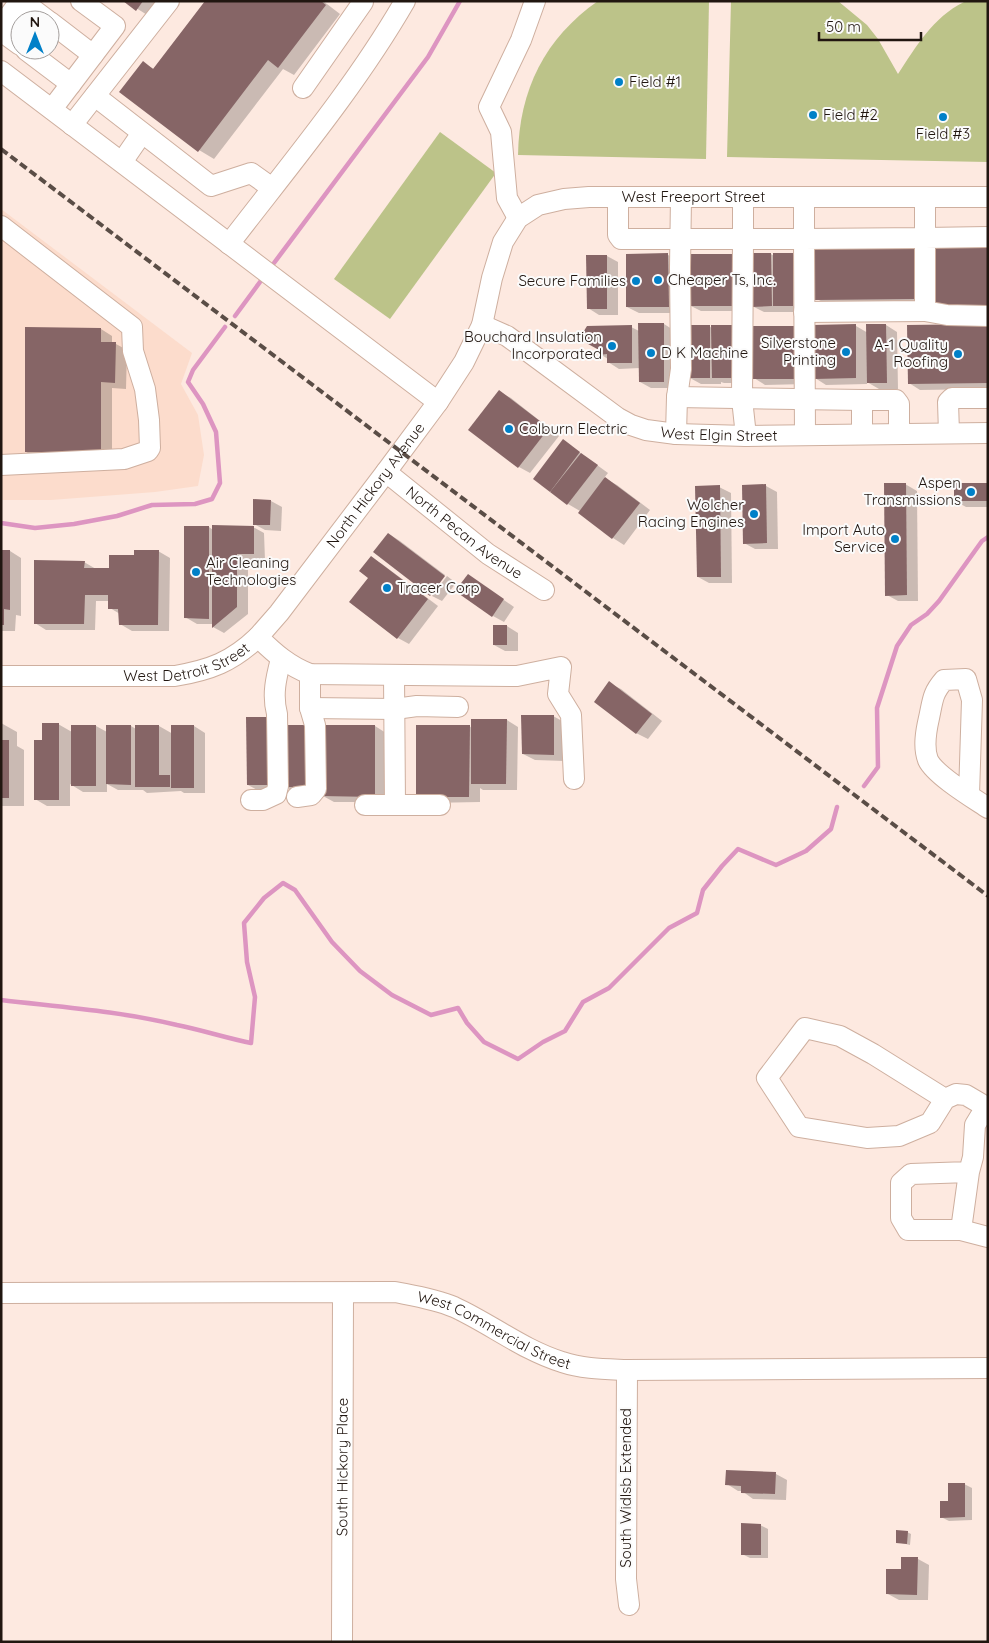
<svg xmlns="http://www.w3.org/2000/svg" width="989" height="1643" font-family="Quicksand,sans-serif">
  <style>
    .built { fill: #fcdccc }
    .green { fill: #bcc389 }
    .shadow { fill: #0003 }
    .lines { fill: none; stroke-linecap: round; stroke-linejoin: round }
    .stream { stroke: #dd95c1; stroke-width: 4.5 }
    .building { fill: #866566 }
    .minor-casing { stroke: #ceaf9f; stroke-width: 22 }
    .minor { stroke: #fff; stroke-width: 20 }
    .rail { stroke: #5a4d46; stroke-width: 4; stroke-dasharray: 8 4; stroke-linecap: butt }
    .poi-dot { fill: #0080c8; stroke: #fbfbfb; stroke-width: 2 }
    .labels { text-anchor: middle; stroke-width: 4; stroke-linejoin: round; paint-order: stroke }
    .poi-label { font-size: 15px; fill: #211610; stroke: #fbfbfb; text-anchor: start }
    .street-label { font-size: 15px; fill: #211610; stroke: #fbfbfb }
  </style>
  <rect width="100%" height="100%" fill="#fde9e0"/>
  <path class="built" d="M1 209 192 353 181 384 198 415 204 455 198 486 155 492 51 500H1Z"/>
  <g class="green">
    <path d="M598 1H709L706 159 518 155C519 90 545 38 598 1Z"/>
    <path d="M731 1H838L867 25 878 39 898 74C916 47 933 17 964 2 970 0 981 1 988 1V162L727 157Z"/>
    <path d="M440 132 496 173 390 319 334 279Z"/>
  </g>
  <g class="shadow">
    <path d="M125 1H165L152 18Z"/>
    <path d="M206 1H323L340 14 294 75 283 69 214 159 199 150 121 91 143 63 154 69Z"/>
    <path d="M914 248 925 255V305H828L817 299Z"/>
    <path d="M771 254 774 256 792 254 804 261V312H764L752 306V255Z"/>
    <path d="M668 255 679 261 680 313H639L627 307Z"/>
    <path d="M607 256 618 262V315H599L588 308Z"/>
    <path d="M731 256 743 262V311H701L689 305Z"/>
    <path d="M664 324 675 331V388H651L640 382V368L619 369 608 362V359L600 354 631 327 639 331Z"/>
    <path d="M886 325 897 332 898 389H879L867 382V384L826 385 815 378 856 326 868 333Z"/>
    <path d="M732 326 743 333V383H724L721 382V384H701L690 378 710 327 713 328Z"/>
    <path d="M988 326V389L920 390 909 383Z"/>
    <path d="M794 327 806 384 765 385 754 378Z"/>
    <path d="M101 329 112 336V344H116L127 350 126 389 112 388V458H37L26 452Z"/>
    <path d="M500 392 511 398 559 436 530 473 519 467Z"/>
    <path d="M564 441 608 473 604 478 617 485 650 510 624 545 613 538 579 513 580 511 568 504 535 479Z"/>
    <path d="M905 484 917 491 918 601H898L887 595Z"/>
    <path d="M988 484V507H966L955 501Z"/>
    <path d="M766 486 777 492 778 549H755L744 543Z"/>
    <path d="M719 487 731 493 732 583H709L698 577Z"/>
    <path d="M271 501 282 507 281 531 265 530 254 524Z"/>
    <path d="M209 527 213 530 253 527 264 533 265 560H248V614L224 633 213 627V624H197L185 617Z"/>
    <path d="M389 534 400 541 445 575 430 594Z"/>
    <path d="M1 551H10L21 558V616L16 615 15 631H1Z"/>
    <path d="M158 551 170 558 169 631H132L120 624V614L110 608V601H96L95 630H46L35 623 84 562 96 569H110L136 556Z"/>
    <path d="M371 558 382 564 438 606 409 644 398 638 370 577Z"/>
    <path d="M468 575 514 607 504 622 493 616Z"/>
    <path d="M447 576 456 583 442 601 432 596Z"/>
    <path d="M507 626 518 633V651H505L494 645Z"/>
    <path d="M609 683 621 689 662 721 648 739 636 733Z"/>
    <path d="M553 716 564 722V761L535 760 523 754Z"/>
    <path d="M247 719 282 791H259L248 785Z"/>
    <path d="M507 720 518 727 517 790H483L480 788V802L428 803 469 726 472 728Z"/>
    <path d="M1 723 17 732V746L24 750V806H1Z"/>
    <path d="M58 724 72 732 96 726 107 732 131 726 136 729 159 726 173 734 194 726 205 733V793H184L181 791 147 793 143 790H118L107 784V792H83L70 784V806H47L35 799 43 741Z"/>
    <path d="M375 726 386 733V802H334L323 796 296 793 285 786Z"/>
    <path d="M727 1471 776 1474 787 1480 786 1500 753 1499 742 1491H738L727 1484Z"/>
    <path d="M964 1484 972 1488V1520L949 1521 941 1517 950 1502Z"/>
    <path d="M760 1525 768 1529V1558H750L742 1554Z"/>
    <path d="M907 1532 911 1534 910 1545 897 1542Z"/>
    <path d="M918 1559 929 1565 928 1600H899L888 1594 902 1570Z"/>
  </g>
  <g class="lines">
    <g class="stream">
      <path d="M274 263 428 57 460 1"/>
      <path d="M235 316 260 282"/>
      <path d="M1 523 35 528 74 524 117 516 152 505 195 504 212 499 220 483 216 432 203 404 188 382 193 370 225 327"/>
      <path d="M864 786 878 767 877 708 897 646 911 625 927 614 939 601 982 541 988 537"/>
      <path d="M1 1000C60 1007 119 1011 177 1025 202 1030 226 1038 251 1043L255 997 247 962 244 923 264 898 283 883 295 890 332 942 360 971 392 995 431 1015 458 1008 467 1023 484 1042 518 1059 543 1042 565 1031 583 1002 609 988 669 928 697 913 703 890 722 866 738 849 776 865 806 851 831 829 837 807"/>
    </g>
  </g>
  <g class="building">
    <path d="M123 1H143L136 11Z"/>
    <path d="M205 1H321L326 5 278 68 268 60 198 152 119 92 143 61 153 69Z"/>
    <path d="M988 246V305L934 306V247Z"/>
    <path d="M815 247H914V299L815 300Z"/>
    <path d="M668 253 669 307H626V254Z"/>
    <path d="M750 253H771L772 306 751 307Z"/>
    <rect x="773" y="253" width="20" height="53"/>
    <rect x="688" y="254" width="44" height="52"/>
    <path d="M586 255H607V309H587Z"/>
    <path d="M638 323H664V382H639Z"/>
    <path d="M856 324V378L814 379 813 325Z"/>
    <path d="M866 324H886L887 383H867Z"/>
    <path d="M988 324V383L908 384 907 325Z"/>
    <path d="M632 325V363H607V354L599 355V350L579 339 587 326Z"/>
    <path d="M688 325H710V378H689Z"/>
    <path d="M711 325H732V378H712Z"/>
    <rect x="752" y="326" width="43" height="53"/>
    <path d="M25 327 101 328V342H116L115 383 101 382V452H25Z"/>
    <path d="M499 390 549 428 518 468 468 430Z"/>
    <path d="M563 439 580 452 550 492 533 479Z"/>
    <path d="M581 453 598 465 567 505 550 492Z"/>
    <path d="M605 477 640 503 612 539 578 513Z"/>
    <path d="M884 483H906L907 595 885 596Z"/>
    <rect x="954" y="483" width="34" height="18"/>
    <path d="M766 484 767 543 743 544 742 485Z"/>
    <path d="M720 485 721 577H697L695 486Z"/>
    <path d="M253 499 271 500 270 525H253Z"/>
    <path d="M212 525 254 526V554H237V607L212 628Z"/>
    <path d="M184 526H209V619L184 618Z"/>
    <path d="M388 533 445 576 430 596 373 552Z"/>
    <path d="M1 550H10V610L4 609V625H1Z"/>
    <path d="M134 550H159L158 625H119L118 609H108V595H85L84 624H34V560L85 561 84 568H109V555H134Z"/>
    <path d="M371 556 428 599 397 639 349 602 368 578 359 571Z"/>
    <path d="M468 574 504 599 492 617 455 591Z"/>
    <rect x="493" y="625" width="14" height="20"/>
    <path d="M609 681 652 714 636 734 594 702Z"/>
    <path d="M521 715H554V755L522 754Z"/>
    <path d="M246 717H271V785H247Z"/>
    <path d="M471 719H507L506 784H471Z"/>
    <path d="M42 723H59V800H34V740H42Z"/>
    <rect x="71" y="725" width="25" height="61"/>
    <path d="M106 725H131V785L106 784Z"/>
    <path d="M135 725H159V775H170V787H135Z"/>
    <rect x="171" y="725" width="23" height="63"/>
    <rect x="284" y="725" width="25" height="62"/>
    <path d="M321 725H375V797L321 796Z"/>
    <path d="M416 725H470L469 797H416Z"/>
    <rect x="1" y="740" width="8" height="58"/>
    <path d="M726 1470 776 1472 775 1494 741 1493V1486L725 1485Z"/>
    <path d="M948 1483H965V1517L940 1518V1501H948Z"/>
    <path d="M741 1523 761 1524V1555H741Z"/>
    <path d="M896 1530 908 1531 907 1544 896 1543Z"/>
    <path d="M901 1557H918L917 1595 886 1594V1569H901Z"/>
  </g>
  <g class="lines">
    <defs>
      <g id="minor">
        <path d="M22 1 47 20"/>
        <path d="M50 22 93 55"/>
        <path d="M1 27 20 1"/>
        <path d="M1 31 20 45"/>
        <path d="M26 50 71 84"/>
        <path d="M1 71 438 402"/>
        <path d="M303 88 363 2 362 1"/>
        <path d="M95 96 211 186 251 173 272 188"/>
        <path d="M52 109 115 26 81 1"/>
        <path d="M72 125 169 1"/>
        <path d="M122 162 142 133"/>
        <path d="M618 197V235L621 239H743V198"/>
        <path d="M518 218 507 198 501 132 489 107 521 40 535 1"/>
        <path d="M1 226 132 327 133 351 145 389 149 420 150 448 148 451 124 459 1 465"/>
        <path d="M229 244C289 166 356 86 405 1"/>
        <path d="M925 311 947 315 988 316"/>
        <path d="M804 312 925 311V238L988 237"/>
        <path id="s1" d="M482 325 507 336 518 344 618 418 631 425 646 430 676 434 746 436 988 433"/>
        <path d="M677 397 862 400"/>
        <path d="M949 433 948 402 952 398H988"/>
        <path d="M676 434 677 397 681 369 680 268 681 197"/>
        <path d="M862 434V400H896L899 404V434"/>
        <path d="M805 435 804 239 925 238V197"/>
        <path d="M746 436 742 399 743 239H804V197"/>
        <path id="s2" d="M386 472 488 554 544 590"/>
        <path id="s3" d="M258 637 279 613 386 472 438 402 464 362 482 325 492 278 503 242 518 218 538 205 564 199 589 197H988"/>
        <path d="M394 675 395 805"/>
        <path id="s4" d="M1 676H175C210 670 232 662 258 637 274 653 289 666 310 674L517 676 561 667 558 694 571 715 574 779"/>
        <path d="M310 708 395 709 417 706 458 707"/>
        <path d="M969 795 972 700 966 679 944 680C932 694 933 700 929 718 926 731 923 747 928 760 935 775 973 798 988 808"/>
        <path d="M297 797 311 795 316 789 315 725 310 708V674"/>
        <path d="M251 800H263L276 794 278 786 277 714C272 695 276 678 281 659"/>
        <path d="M365 805H440"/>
        <path d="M945 1099 873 1054 840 1036 805 1028 767 1078 799 1127 867 1138 899 1136 930 1123 945 1099 956 1094 966 1095 988 1108"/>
        <path d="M969 1172 911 1174 901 1183V1218L908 1230H961L969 1172 973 1157 975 1125 986 1107"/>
        <path d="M961 1230 988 1237"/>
        <path id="s5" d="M1 1293 395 1292C415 1296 435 1299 454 1307 491 1324 523 1350 562 1362 583 1369 605 1369 627 1370L988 1368"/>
        <path d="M627 1370 626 1579 629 1605"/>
        <path id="s6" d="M342 1642 343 1293"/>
      </g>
    </defs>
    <use href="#minor" class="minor-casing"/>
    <use href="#minor" class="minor"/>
    <path class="rail" d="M1 149 988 896"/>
  </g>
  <g class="poi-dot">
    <circle cx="619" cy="82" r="5"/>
    <circle cx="813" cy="115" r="5"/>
    <circle cx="943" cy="117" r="5"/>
    <circle cx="658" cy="280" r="5"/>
    <circle cx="636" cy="281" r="5"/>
    <circle cx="612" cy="346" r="5"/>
    <circle cx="846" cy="352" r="5"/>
    <circle cx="651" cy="353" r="5"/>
    <circle cx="958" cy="354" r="5"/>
    <circle cx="509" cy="429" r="5"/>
    <circle cx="971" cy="492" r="5"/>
    <circle cx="754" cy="514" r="5"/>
    <circle cx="895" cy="539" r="5"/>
    <circle cx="196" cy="572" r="5"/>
    <circle cx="387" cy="588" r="5"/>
  </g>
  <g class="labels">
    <g class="poi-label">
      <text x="629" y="87">Field #1</text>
      <text x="823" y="120">Field #2</text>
      <text x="943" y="139" text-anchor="middle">Field #3</text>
      <text x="668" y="285">Cheaper Ts, Inc.</text>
      <text x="626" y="286" text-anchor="end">Secure Families</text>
      <text x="602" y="342" text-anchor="end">Bouchard Insulation<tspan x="602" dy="17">Incorporated</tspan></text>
      <text x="836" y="348" text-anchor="end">Silverstone<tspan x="836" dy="17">Printing</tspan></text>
      <text x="948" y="350" text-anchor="end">A-1 Quality<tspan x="948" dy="17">Roofing</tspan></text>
      <text x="661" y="358">D K Machine</text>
      <text x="519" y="434">Colburn Electric</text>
      <text x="961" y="488" text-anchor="end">Aspen<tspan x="961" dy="17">Transmissions</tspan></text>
      <text x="744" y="510" text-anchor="end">Wolcher<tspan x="744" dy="17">Racing Engines</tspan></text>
      <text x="885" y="535" text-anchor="end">Import Auto<tspan x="885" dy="17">Service</tspan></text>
      <text x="206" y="568">Air Cleaning<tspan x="206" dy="17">Technologies</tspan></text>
      <text x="397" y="593">Tracer Corp</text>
    </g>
    <g class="street-label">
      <text dy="5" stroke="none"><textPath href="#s3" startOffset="679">West Freeport Street</textPath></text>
      <text dy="5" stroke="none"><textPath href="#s1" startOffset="269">West Elgin Street</textPath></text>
      <text dy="5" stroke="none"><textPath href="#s3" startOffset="192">North Hickory Avenue</textPath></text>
      <text dy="5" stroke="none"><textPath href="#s2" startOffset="99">North Pecan Avenue</textPath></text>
      <text dy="5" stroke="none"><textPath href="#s4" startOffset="188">West Detroit Street</textPath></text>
      <text dy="5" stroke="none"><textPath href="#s5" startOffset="501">West Commercial Street</textPath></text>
      <text dy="5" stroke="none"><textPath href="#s6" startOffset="175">South Hickory Place</textPath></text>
      <text transform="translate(626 1488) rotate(-90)" y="5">South Widlsb Extended</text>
    </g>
  </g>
  <rect width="989" height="1643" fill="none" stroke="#211610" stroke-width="5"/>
  <g transform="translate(35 35)"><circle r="24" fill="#fbfbfb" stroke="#a49f9d"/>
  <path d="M0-4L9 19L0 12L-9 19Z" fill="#0080c8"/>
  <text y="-8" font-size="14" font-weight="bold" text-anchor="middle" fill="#211610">N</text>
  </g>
  <path d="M819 32v8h102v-8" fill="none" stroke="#211610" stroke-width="2.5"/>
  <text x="826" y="32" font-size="15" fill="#211610" stroke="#fbfbfb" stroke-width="4" paint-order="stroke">50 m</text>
</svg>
